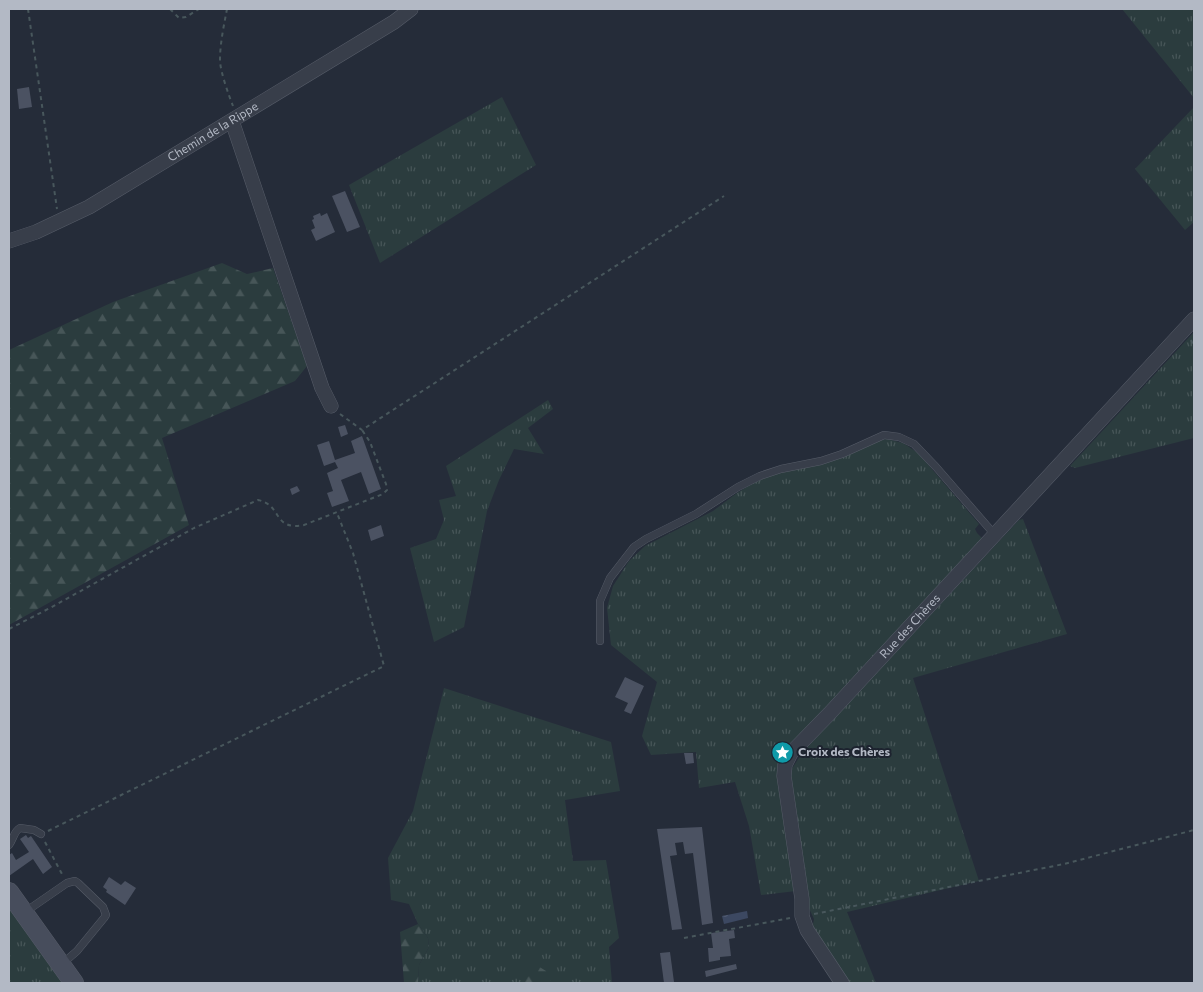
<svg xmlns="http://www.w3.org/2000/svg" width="1203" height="992" font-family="Commissioner,sans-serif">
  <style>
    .grass { fill: url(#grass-tufts) }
    .forest { fill: url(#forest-firs) }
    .water { fill: url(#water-ripples) }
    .building { fill: #4b5262 }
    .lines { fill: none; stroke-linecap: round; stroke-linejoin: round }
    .lane-casing { stroke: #565c68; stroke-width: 8 }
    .street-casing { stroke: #565c68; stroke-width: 15 }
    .secondary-casing { stroke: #565c68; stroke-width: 20 }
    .path { stroke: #48575c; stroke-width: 2; stroke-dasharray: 4 4; stroke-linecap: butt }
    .lane { stroke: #383e4a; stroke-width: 7 }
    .street { stroke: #383e4a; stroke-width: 14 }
    .secondary { stroke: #474d5c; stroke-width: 19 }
    .labels { text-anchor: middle; stroke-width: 4; stroke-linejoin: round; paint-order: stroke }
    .street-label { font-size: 12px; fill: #b3b9c5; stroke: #1d232f }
    .poi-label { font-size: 12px; font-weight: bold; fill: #b3b9c5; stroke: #1d232f; text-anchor: start }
  </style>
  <defs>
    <pattern id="grass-tufts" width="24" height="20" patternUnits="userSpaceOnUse" patternTransform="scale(1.25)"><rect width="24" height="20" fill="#2b3c3e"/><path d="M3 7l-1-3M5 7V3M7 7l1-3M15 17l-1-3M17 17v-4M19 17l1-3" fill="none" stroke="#475658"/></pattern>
    <pattern id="forest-firs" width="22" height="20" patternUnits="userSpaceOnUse" patternTransform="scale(1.25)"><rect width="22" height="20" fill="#2b3c3e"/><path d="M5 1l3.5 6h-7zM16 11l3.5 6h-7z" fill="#475658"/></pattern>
    <pattern id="water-ripples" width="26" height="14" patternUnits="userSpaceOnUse" patternTransform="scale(1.25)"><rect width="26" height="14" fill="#3c4861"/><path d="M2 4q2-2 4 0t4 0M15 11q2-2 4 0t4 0" fill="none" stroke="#566076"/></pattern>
  </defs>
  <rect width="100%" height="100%" fill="#252c39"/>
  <g class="grass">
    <path d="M1122 9H1194V98Z"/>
    <path d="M502 97 536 165 380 263 349 185Z"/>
    <path d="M1194 107V222L1185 230 1135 169Z"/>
    <path d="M1194 332V438L1075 468 1070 466Z"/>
    <path d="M548 400 553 409 528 428 544 454 514 449 499 480 487 511 464 627 434 642 410 548 436 539 444 520 439 500 456 496 446 466Z"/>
    <path d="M887 439 903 443 918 453 979 524 975 529 977 533 984 540 786 750 796 891 761 895 749 826 735 782 699 788 696 752 651 755 642 736 657 682 611 645 607 608 613 586 629 561 645 546 713 511 737 493 753 483 775 474 825 463 873 442Z"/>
    <path d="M1023 519 1067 634 913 678 979 881 847 912 876 983H847L812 930 814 919 807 904 788 775 802 753 1019 520Z"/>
    <path d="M444 688 611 742 620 791 565 800 573 861 606 860 619 938 609 947 612 983H418L419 965 429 947 428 938 418 924 409 904 391 900 388 858 413 811Z"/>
    <path d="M9 908 62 983H9Z"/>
  </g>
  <g class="forest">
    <path d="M222 263 247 274 273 268 307 366 295 381 162 438 189 525 9 625V350L113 302Z"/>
    <path d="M418 924 428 938 429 947 419 965 418 983H404L400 932Z"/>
    <path d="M533 963 546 971 552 983H519L524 981 523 966Z"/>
  </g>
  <path class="water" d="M747 911 748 918 724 924 722 916Z"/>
  <g class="building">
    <path d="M29 87 32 107 19 109 17 89Z"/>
    <path d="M345 191 360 227 347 232 332 196Z"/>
    <path d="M320 213 321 216 327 213 335 232 316 241 311 230 315 228 312 220 314 219 313 216Z"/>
    <path d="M345 425 348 434 341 437 338 427Z"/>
    <path d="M362 436 381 489 369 494 361 472 341 480 349 501 332 507 327 493 333 491 327 473 338 468 335 462 324 466 317 445 329 441 335 460 355 453 351 441Z"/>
    <path d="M297 486 300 491 292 495 290 489Z"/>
    <path d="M381 525 384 536 371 541 368 530Z"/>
    <path d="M625 677 644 686 631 714 624 711 628 703 615 697Z"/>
    <path d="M684 753H693L694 763 686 764Z"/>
    <path d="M702 827 713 923 702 925 693 853 685 854 683 842 675 843 677 855 670 856 682 929 672 930 657 829Z"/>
    <path d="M26 835 28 838 31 836 52 867 43 874 33 859 9 876V855L12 853 16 860 29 852 20 839Z"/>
    <path d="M109 877 121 885 125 881 136 888 125 905 106 892 107 890 103 887Z"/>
    <path d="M734 930 735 938 729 939 731 956 720 957V960L709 962 708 948H713L711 933Z"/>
    <path d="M670 952 674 982 664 983 660 953Z"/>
    <path d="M736 964 737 969 706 977 705 971Z"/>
  </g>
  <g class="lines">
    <defs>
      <g id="lane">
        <path d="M600 641V601L610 578 634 547 646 539 696 514 738 487 760 476 781 469 821 461 842 454 884 435 899 437 914 444 936 467 995 535"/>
        <path d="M9 845C13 840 14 831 20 828L34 830 41 834"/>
        <path d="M25 912 67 883 75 881 78 883 103 907 106 915 104 918 77 951 62 964"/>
      </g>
      <g id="street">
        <path d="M232 121 322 388 331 406"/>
        <path id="s1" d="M9 241 36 232 89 207 394 22 411 9"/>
        <path id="s2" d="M842 983 807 930 802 916V899L784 776 785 765 791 753 829 714 1194 319"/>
      </g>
      <path id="secondary" d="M9 892 74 983"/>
    </defs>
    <use href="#lane" class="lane-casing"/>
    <use href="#street" class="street-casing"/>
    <use href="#secondary" class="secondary-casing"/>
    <g class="path">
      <path d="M28 9 57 209"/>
      <path d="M170 9 179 18 186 17 199 9"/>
      <path d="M227 9C224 25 220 43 220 60 220 71 229 96 233 106"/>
      <path d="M1191 340 1194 347"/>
      <path d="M340 414 362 430 724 196"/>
      <path d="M9 629 50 608 194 528 258 500C283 505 272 531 304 525L383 494 387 490 386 484 370 442 362 430"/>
      <path d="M48 831 384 666 353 553 337 513"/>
      <path d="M45 842 63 876"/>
      <path d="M814 914 1064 864 1194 830"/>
      <path d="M684 938 790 918"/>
    </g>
    <use href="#lane" class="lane"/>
    <use href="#street" class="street"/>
    <use href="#secondary" class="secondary"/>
  </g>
  <defs>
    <symbol id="sight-disc" viewBox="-11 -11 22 22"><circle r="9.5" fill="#0f9aa8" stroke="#1d232f"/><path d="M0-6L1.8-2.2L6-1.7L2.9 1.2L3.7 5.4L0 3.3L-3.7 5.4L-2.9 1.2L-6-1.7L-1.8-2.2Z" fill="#fff"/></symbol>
  </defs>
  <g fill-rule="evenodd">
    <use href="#sight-disc" x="770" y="740" width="25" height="25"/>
  </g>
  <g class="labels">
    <g class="street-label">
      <text dy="4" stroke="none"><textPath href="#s1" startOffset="232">Chemin de la Rippe</textPath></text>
      <text dy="4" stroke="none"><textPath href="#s2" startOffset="418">Rue des Chères</textPath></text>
    </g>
    <g class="poi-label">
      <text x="798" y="756">Croix des Chères</text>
    </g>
  </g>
  <rect width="1203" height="992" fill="none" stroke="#b3b9c5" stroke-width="20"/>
</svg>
